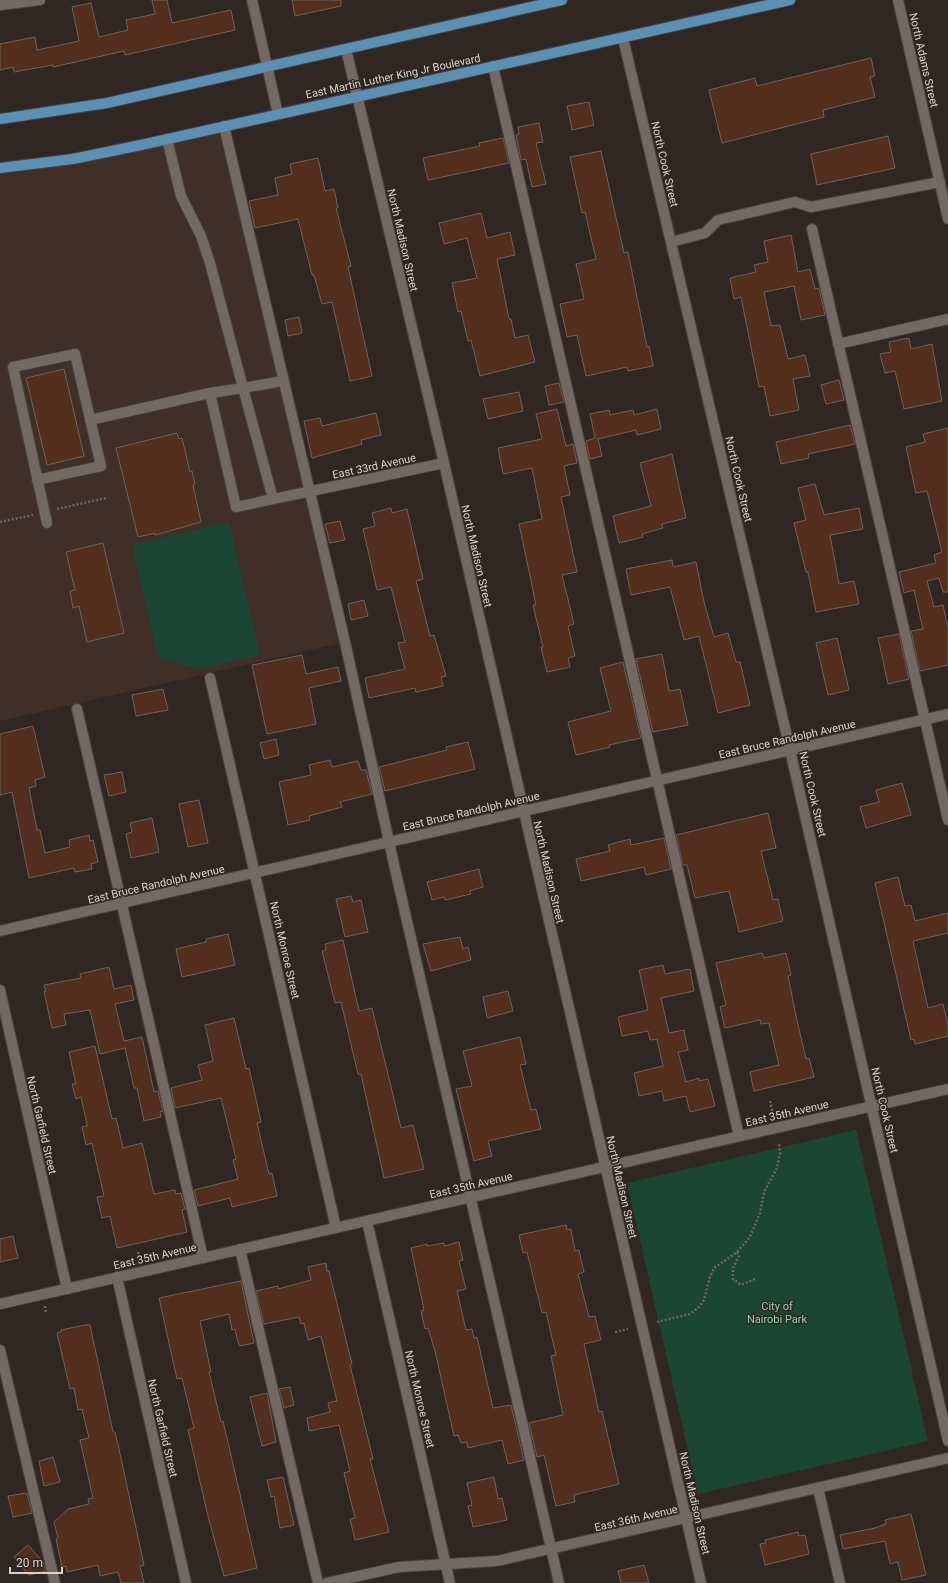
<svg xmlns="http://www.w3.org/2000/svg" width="948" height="1583" font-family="Roboto,sans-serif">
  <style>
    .built { fill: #3f2f27 }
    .green { fill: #1c4634 }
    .building { fill: #542e1c; stroke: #6e625d }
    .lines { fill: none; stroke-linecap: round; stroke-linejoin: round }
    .minor-casing { stroke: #4b423e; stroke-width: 12 }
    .major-casing { stroke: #4b423e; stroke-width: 12 }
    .path { stroke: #6e6560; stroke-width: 2.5; stroke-dasharray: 2 2; stroke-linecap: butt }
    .minor { stroke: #746863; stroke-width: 10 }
    .major { stroke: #5990b3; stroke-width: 10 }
    .labels { text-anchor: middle; stroke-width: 3; stroke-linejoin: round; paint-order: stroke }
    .street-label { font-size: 11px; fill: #d9d2cf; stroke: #312722 }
    .park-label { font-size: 11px; fill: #87d3af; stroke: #312722 }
  </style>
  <rect width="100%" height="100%" fill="#312722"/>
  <path class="built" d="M224 126 345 642 0 721V168Z"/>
  <g class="green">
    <path d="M229 522 260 655 198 669 158 658 132 545Z"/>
    <path d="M856 1130 928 1441 698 1494 627 1183Z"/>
  </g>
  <g class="building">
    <path d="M152 0H167L172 23 231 10 235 30 125 55 124 51 53 67V65L14 72 13 67 0 70V44L35 37 37 50 79 41 72 7 91 3 99 37 128 30 126 20 155 14Z"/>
    <path d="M292 0H341V6L295 16Z"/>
    <path d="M871 58 875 76 870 77 875 97 823 110 824 117 722 143 709 90 755 78 757 86Z"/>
    <path d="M589 102 594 125 572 130 567 106Z"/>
    <path d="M539 123 543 142 536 143 546 184 532 187 526 159 521 160 516 135 519 134 518 127Z"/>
    <path d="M888 136 895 168 817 185 811 154Z"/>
    <path d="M503 138 509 163 428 180 423 158 480 146 479 143Z"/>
    <path d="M601 151 624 253 628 252 647 347 649 346 653 366 628 371 627 367 586 376 577 335 567 337 560 304 584 299 576 264 596 259 585 212 582 213 570 157Z"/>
    <path d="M318 158 325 191 334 189 338 208H336L351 266 348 267 372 376 350 381 332 302 322 304 314 275H312L298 219 255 228 249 201 278 195 275 178 292 174 290 164Z"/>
    <path d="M481 213 487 238 510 232 515 255 497 259 509 319H511L515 338 528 335 535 362 480 376 471 340 468 341 461 311 458 312 452 283 477 278 467 238 444 244 439 223Z"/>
    <path d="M791 235 798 272 810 269 815 289 819 288 825 315 801 320 794 286 764 292 771 326 780 325 788 359 805 355 810 376 793 379 799 410 770 416 764 386 759 387 741 297 734 299 730 278 756 272 754 265 768 262 764 241Z"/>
    <path d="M299 317 302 333 288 336 285 320Z"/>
    <path d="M909 338 911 349 932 344 942 401 904 409 895 371 885 373 880 354 891 352 889 342Z"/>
    <path d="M64 369 84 456 47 465 26 378Z"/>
    <path d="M839 380 844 400 826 404 821 385Z"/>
    <path d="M559 383 564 402 549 405 545 386Z"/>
    <path d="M519 392 523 411 488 419 483 399Z"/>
    <path d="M557 409 566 446 573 444 577 463 564 466 570 495 561 497 577 572 562 575 574 624 568 626 575 656 568 658 570 667 547 672 541 647H543L533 605H536L519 524 542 519 532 468 503 474 498 448 542 439 536 414Z"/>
    <path d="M657 409 661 429 637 435 636 430 598 439 602 456 590 459 586 441 595 438 590 414 609 410 610 415 633 410 634 415Z"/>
    <path d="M376 413 381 435 361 440 362 444 312 458 304 421 320 418 322 426Z"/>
    <path d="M850 425 855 444 808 454 809 458 781 464 776 442Z"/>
    <path d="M948 428V592H943L939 578 927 581 934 607 943 605 948 628V665L920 671 911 631 923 629 914 590 904 593 899 572 936 563 934 555 942 552 927 491 916 493 906 447 925 442 923 434Z"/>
    <path d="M177 433 179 439 182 438 190 472 192 471 195 484 193 485 201 522 155 535V533L138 537 116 448Z"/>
    <path d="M672 454 686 518 662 524 663 528 642 534 643 537 619 543 613 516 651 506 640 463Z"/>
    <path d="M815 484 824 515 859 508 863 529 830 535 839 584 854 581 859 604 816 612 808 572H806L794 523 806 520 798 488Z"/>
    <path d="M391 508 392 513 407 509 423 579 416 581 430 636 434 635 446 676 441 677 443 686 416 692 415 688 369 698 365 678 405 669 398 643 405 642 391 587 377 590 363 529 375 526 372 513Z"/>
    <path d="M340 521 345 540 330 543 325 524Z"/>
    <path d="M103 543 124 633 87 642 79 606 73 608 70 591 75 590 66 552Z"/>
    <path d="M672 560 673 567 696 562 704 602 714 637 728 633 736 662H740L750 705 718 713 699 636 684 640 670 587 631 595 626 569Z"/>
    <path d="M364 600 368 616 351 620 348 604Z"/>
    <path d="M899 634 909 679 888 684 878 638Z"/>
    <path d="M837 638 849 690 828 695 816 643Z"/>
    <path d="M662 654 669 691 680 689 688 725 653 732 636 659Z"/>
    <path d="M302 655 306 674 338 667 341 681 309 688 316 724 267 734 252 665Z"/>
    <path d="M623 662 641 738 609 745 610 747 576 755 568 722 611 711 600 668Z"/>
    <path d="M163 689 168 710 136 716 132 695Z"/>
    <path d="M33 726 45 777 35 780 36 786 29 788 37 830H40L45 853 70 847 69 840 89 835 90 841 93 840 98 862 91 864 92 869 75 872 74 868 29 878 12 792 0 795V734Z"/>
    <path d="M276 739 279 755 264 759 260 743Z"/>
    <path d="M468 742 475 769 385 791 379 767 447 750 446 747Z"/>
    <path d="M330 760 332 767 358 761 361 770H366L372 794 340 802 342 807 309 816 310 820 288 825 279 782 311 775 309 765Z"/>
    <path d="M122 772 126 792 109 796 104 775Z"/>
    <path d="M902 783 911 815 866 828 860 807 879 802 876 790Z"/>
    <path d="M199 800 208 843 188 847 179 804Z"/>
    <path d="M768 813 776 848 761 851 773 900 778 899 783 921 739 932 729 891 695 898 687 865H683L676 835Z"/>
    <path d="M152 818 159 852 131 858 126 834 132 832 130 823Z"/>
    <path d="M664 838 671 869 646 875 644 867 581 881 576 859 610 851 608 845 630 839 631 845Z"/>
    <path d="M479 869 483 887 470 891 471 894 445 900 444 897 432 900 427 882Z"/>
    <path d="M898 877 905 906 911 905 915 921 948 913V933L913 941 928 1008 943 1004 948 1025V1036L915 1044 914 1039 911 1040 875 883Z"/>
    <path d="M351 896 353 902 361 900 368 932 345 937 336 899Z"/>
    <path d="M228 934 235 965 182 977 176 949 206 942V939Z"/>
    <path d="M460 937 463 949 468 947 471 960 431 971 423 944Z"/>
    <path d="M343 940 359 1011 372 1008 401 1128 413 1125 424 1169 384 1178 361 1074H358L341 1002 335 1003 322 951 326 950 325 944Z"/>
    <path d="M762 953 764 958 786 953 791 975 788 976 796 1016 806 1059 809 1058 814 1077 754 1091 750 1072 779 1065 769 1023 761 1024 760 1020 725 1028 720 1007 726 1005 716 963Z"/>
    <path d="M663 965 665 974 690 969 694 991 661 998 669 1033 684 1030 688 1050 678 1052 686 1082 699 1078V1081L708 1079 715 1106 690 1112 686 1096 664 1101 662 1091 639 1096 634 1073 663 1066 657 1039 650 1040 648 1031 622 1036 618 1017 648 1010 639 970Z"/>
    <path d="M109 967 114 989 131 985 134 1000 115 1004 124 1041 142 1037 154 1092 158 1091 163 1111 160 1112 161 1117 144 1121 137 1088H134L125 1048 100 1054 90 1010 64 1014 66 1025 52 1028 44 991H46L44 985 81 978 80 974Z"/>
    <path d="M508 991 513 1011 487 1018 483 997Z"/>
    <path d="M234 1018 246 1069 249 1068 261 1122 257 1123 269 1174 272 1173 277 1196 232 1207 230 1198 198 1206 194 1190 238 1179 233 1160 236 1159 221 1098 175 1108 171 1088 202 1080 198 1065 213 1061 205 1025Z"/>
    <path d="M520 1037 526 1064 520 1065 531 1110 536 1109 541 1129 488 1141 492 1156 474 1161 456 1089 472 1086 463 1051Z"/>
    <path d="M95 1046 112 1119 116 1118 123 1148 142 1143 154 1194 175 1190 176 1194 181 1193 185 1209 182 1210 187 1232 117 1248 110 1216 102 1218 97 1197 104 1196 92 1143 86 1145 82 1127 87 1126V1124L81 1097 76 1099 72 1084H76L69 1052Z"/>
    <path d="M566 1225 567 1230 571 1229 575 1251 579 1250 584 1272 578 1274 589 1317 595 1316 601 1340 584 1344 599 1412 602 1411 619 1484 574 1495 575 1502 556 1506 544 1455 537 1457 529 1423 563 1415 551 1356 556 1355 546 1312 542 1313 527 1252 523 1253 519 1235Z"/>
    <path d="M13 1236 18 1258 0 1262V1239Z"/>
    <path d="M459 1242 463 1260 459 1261 466 1289 457 1291 466 1330 472 1329 474 1338 477 1337 493 1408 511 1405 524 1460 508 1464 502 1440 468 1448 467 1442 461 1443 458 1435 454 1436 435 1351 428 1328 425 1329 421 1311 424 1310 411 1248 427 1244V1246L444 1243V1246Z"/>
    <path d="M326 1263 327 1271H329L352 1364 350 1365 373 1459H370L389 1532 355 1540 350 1519 355 1518 344 1473 350 1471 339 1425 309 1431 307 1418 330 1412 328 1403 337 1401 321 1336 308 1340 304 1323 301 1324 299 1317 264 1324 256 1291 278 1286V1289L311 1280 308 1267Z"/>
    <path d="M241 1281 254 1343 239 1346 235 1329 232 1330 229 1314 200 1321 211 1372H209L221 1422 223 1421 257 1568 224 1576 207 1512 188 1430 194 1428 182 1378 177 1379 159 1298Z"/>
    <path d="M85 1325H90L113 1432H115L119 1449 144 1565 140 1566 144 1583H121L118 1572 100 1576 98 1565 67 1572 66 1566 62 1567 56 1539 58 1538 54 1522 68 1509 89 1504 88 1499 93 1498 80 1440 89 1438 82 1409 78 1410 74 1388 70 1389 57 1333 62 1331 61 1330Z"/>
    <path d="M290 1387 294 1405 284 1408 279 1389Z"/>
    <path d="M267 1393 276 1442 262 1446 250 1397Z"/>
    <path d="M53 1457 60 1482 44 1486 39 1461Z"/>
    <path d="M283 1477 294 1525 280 1528 274 1496 271 1497 267 1480Z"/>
    <path d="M494 1477 498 1499 502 1498 507 1520 473 1527 468 1506 472 1505 467 1483Z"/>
    <path d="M27 1493 32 1513 13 1517 8 1496Z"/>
    <path d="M911 1514 926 1575 902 1580 898 1562 890 1564 885 1541 843 1549 840 1535 875 1528 886 1524 885 1520Z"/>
    <path d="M798 1532 799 1536 805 1535 809 1554 765 1565 760 1544 766 1543 765 1540Z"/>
    <path d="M28 1545 43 1562 46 1571 29 1575 14 1557Z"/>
    <path d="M644 1565 649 1583H621L618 1571Z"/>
  </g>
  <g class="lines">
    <defs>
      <g id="minor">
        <path d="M252 0 278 114"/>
        <path d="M898 0 948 219"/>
        <path d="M0 5 40 0"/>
        <path d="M623 38 785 728 948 1441"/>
        <path d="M346 49 444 463 701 1583"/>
        <path d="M493 66 739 1136"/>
        <path d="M224 126 345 642 395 869 559 1583"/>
        <path d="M167 139 181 196 201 236 210 263 243 388 283 381"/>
        <path d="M812 229 948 820"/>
        <path d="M671 242 705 233 718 220 795 202 811 207 940 182"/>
        <path d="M838 344 948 319"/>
        <path d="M210 393 236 507 444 463"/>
        <path d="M90 420 210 393 243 388 273 499"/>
        <path d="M37 480 101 466 75 354 13 367 47 523"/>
        <path d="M210 678 336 1228"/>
        <path d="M77 709 203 1258"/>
        <path d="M0 931 948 714"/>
        <path d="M0 990 67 1289"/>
        <path d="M367 1221 450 1583"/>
        <path d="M240 1249 318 1583"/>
        <path d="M117 1277 186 1583"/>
        <path d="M0 1304 948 1089"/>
        <path d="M0 1350 55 1583"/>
        <path d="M818 1488 840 1583"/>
        <path d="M327 1583 399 1567 497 1561 948 1458"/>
      </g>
      <g id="major">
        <path d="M0 119 107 103 562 0"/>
        <path d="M0 168 73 159 141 145 790 0"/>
      </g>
    </defs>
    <use href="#minor" class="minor-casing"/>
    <use href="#major" class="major-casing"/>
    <g class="path">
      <path d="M57 509 106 498"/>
      <path d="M0 522 33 515"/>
      <path d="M770 1101 773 1114"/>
      <path d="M138 1252 140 1259"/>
      <path d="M737 1252 739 1256 733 1268V1279L741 1285 757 1278"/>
      <path d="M45 1306 46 1314"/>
      <path d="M657 1322 690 1314 699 1307 704 1300 710 1277 714 1268 737 1252 750 1237 760 1213 764 1192 777 1168 780 1154 779 1144"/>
      <path d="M615 1332 628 1329"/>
    </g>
    <use href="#minor" class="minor"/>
    <use href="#major" class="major"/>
  </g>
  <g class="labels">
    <g class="street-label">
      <text transform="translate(924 60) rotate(77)" y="4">North Adams Street</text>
      <text transform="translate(393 76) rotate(-12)" y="4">East Martin Luther King Jr Boulevard</text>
      <text transform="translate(665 164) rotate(77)" y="4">North Cook Street</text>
      <text transform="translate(403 240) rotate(77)" y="4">North Madison Street</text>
      <text transform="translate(374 466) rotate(-12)" y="4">East 33rd Avenue</text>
      <text transform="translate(739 479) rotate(77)" y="4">North Cook Street</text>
      <text transform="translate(477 556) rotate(77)" y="4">North Madison Street</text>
      <text transform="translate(787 739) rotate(-13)" y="4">East Bruce Randolph Avenue</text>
      <text transform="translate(813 794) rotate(77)" y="4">North Cook Street</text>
      <text transform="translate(471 811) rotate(-13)" y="4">East Bruce Randolph Avenue</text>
      <text transform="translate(549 872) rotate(77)" y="4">North Madison Street</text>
      <text transform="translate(156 884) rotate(-13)" y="4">East Bruce Randolph Avenue</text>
      <text transform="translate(285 950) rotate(77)" y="4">North Monroe Street</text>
      <text transform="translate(885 1110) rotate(77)" y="4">North Cook Street</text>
      <text transform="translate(787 1113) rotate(-13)" y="4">East 35th Avenue</text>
      <text transform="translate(42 1125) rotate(77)" y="4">North Garfield Street</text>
      <text transform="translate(471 1185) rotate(-13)" y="4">East 35th Avenue</text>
      <text transform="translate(622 1187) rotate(77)" y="4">North Madison Street</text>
      <text transform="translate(155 1256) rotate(-13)" y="4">East 35th Avenue</text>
      <text transform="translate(420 1399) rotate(77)" y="4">North Monroe Street</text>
      <text transform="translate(163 1428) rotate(77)" y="4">North Garfield Street</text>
      <text transform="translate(695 1503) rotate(77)" y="4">North Madison Street</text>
      <text transform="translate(636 1518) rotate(-13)" y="4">East 36th Avenue</text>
    </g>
    <g class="park-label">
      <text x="777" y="1310">City of<tspan x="777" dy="13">Nairobi Park</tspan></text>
    </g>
  </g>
  <path d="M10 1567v6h52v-6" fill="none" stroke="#d9d2cf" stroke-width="2"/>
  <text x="16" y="1567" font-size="12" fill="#d9d2cf" stroke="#312722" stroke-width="3" paint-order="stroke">20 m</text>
</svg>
